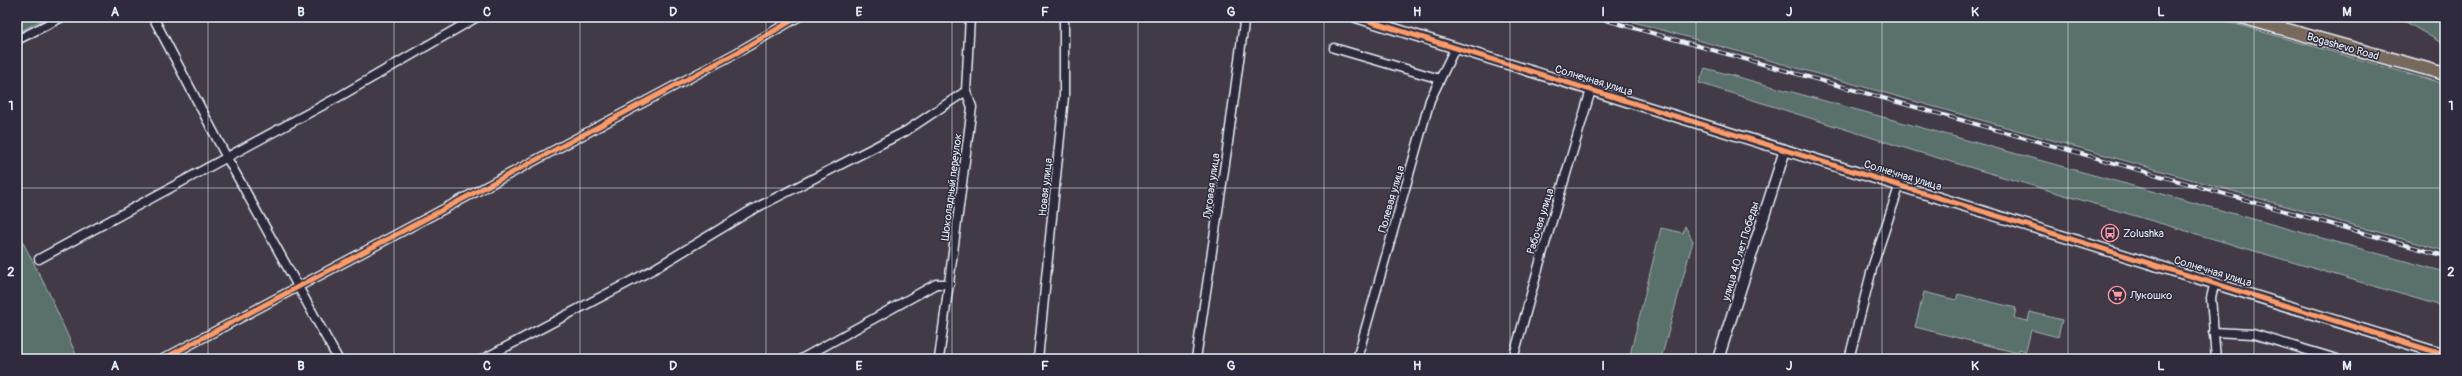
<svg xmlns="http://www.w3.org/2000/svg" width="2462" height="376" font-family="Pangolin,sans-serif">
  <style>
    .green { fill: #5a6f6a; stroke: #a1b0b1 }
    .lines { fill: none; stroke-linecap: round; stroke-linejoin: round }
    .minor-casing { stroke: #e8f1f8; stroke-width: 11 }
    .tertiary-casing { stroke: #e8f1f8; stroke-width: 13 }
    .primary-casing { stroke: #e8f1f8; stroke-width: 15 }
    .minor { stroke: #2f2a3d; stroke-width: 8 }
    .tertiary { stroke: #2f2a3d; stroke-width: 10 }
    .primary { stroke: #77695c; stroke-width: 12 }
    .rail-casing { stroke: #e8f1f8; stroke-width: 4 }
    .rail { stroke: #2f2a3d; stroke-width: 2.5; stroke-dasharray: 8; stroke-linecap: butt }
    .cycleway-casing { stroke: #2f2a3d; stroke-width: 8 }
    .cycleway { stroke: #fa9b69; stroke-width: 5 }
    .grid { fill: none; stroke: #e8f1f8; stroke-width: 1; stroke-opacity: 0.55 }
    .labels { text-anchor: middle; stroke-width: 3; stroke-linejoin: round; paint-order: stroke }
    .street-label { font-size: 11px; fill: #e8f1f8; stroke: #2f2a3d }
    .poi-label { font-size: 11px; fill: #e8f1f8; stroke: #2f2a3d; text-anchor: start }
    .neatline { fill: none; stroke: #e8f1f8; stroke-width: 1.5 }
    .grid-label { font-size: 13px; text-anchor: middle; font-weight: bold; fill: #e8f1f8 }
  </style>
  <rect width="100%" height="100%" fill="#423b47"/>
  <filter id="ink" filterUnits="userSpaceOnUse"><feTurbulence type="fractalNoise" baseFrequency=".025" numOctaves="2"/><feDisplacementMap in="SourceGraphic" scale="8" xChannelSelector="R" yChannelSelector="G"/><feConvolveMatrix kernelMatrix="1 2 1 2 8 2 1 2 1" color-interpolation-filters="sRGB"/></filter>
  <g filter="url(#ink)">
    <g class="green">
      <path d="M17 17H47L17 33Z"/>
      <path d="M1616 17H2210L2445 84V251Z"/>
      <path d="M2377 17H2445V45L2406 22Z"/>
      <path d="M1705 68 2445 272V307L1911 150 1699 83Z"/>
      <path d="M1685 226 1693 241 1661 359H1629L1661 228 1683 233Z"/>
      <path d="M17 231 49 293 78 359H17Z"/>
      <path d="M1924 292 1956 300 1958 294 2016 308 2014 318 2028 321 2030 312 2062 320 2058 337 2031 330 2026 351 2019 349 2018 353 1915 327Z"/>
    </g>
    <g class="lines">
      <defs>
        <g id="minor">
          <path d="M153 17 226 156 338 359"/>
          <path d="M17 40 62 17"/>
          <path d="M1334 48 1440 79"/>
          <path d="M39 259 342 95 477 17"/>
          <path d="M2215 282 2211 298 2216 359"/>
          <path d="M2213 332 2253 334 2337 359"/>
          <path d="M163 359 738 52 798 17"/>
          <path d="M483 359 654 269 750 211 906 131 966 91"/>
          <path d="M801 359 936 284H950"/>
          <path d="M939 359 972 107 966 91 970 17"/>
          <path d="M1038 359 1064 96V17"/>
          <path d="M1196 359 1227 150 1244 23 1247 17"/>
          <path d="M1357 359 1430 100 1455 48"/>
          <path d="M1513 359 1543 251 1591 90"/>
          <path d="M1849 359 1873 265 1900 184"/>
        </g>
        <g id="tertiary">
          <path d="M1356 17 2445 355"/>
          <path d="M1718 359 1785 150"/>
        </g>
        <path id="primary" d="M2241 17 2445 74"/>
      </defs>
      <use href="#minor" class="minor-casing"/>
      <use href="#tertiary" class="tertiary-casing"/>
      <use href="#primary" class="primary-casing"/>
      <use href="#minor" class="minor"/>
      <use href="#tertiary" class="tertiary"/>
      <use href="#primary" class="primary"/>
      <defs>
        <path id="rail" d="M1595 17 2445 256"/>
      </defs>
      <use href="#rail" class="rail-casing"/>
      <use href="#rail" class="rail"/>
      <defs>
        <g id="cycleway">
          <path d="M1356 17 2445 355"/>
          <path d="M163 359 738 52 798 17"/>
        </g>
      </defs>
      <use href="#cycleway" class="cycleway-casing"/>
      <use href="#cycleway" class="cycleway"/>
    </g>
  </g>
  <path class="grid" d="M208 17V359M394 17V359M580 17V359M766 17V359M952 17V359M1138 17V359M1324 17V359M1510 17V359M1696 17V359M1882 17V359M2068 17V359M2254 17V359M17 188H2445"/>
  <defs>
    <symbol id="bus-ring" viewBox="-11 -11 22 22"><circle r="9.5" fill="#2f2a3d" stroke="#ff9aa2" stroke-width="1.5"/><path d="M-5-6H5V4H4V6H2V4H-2V6H-4V4H-5ZM-3.5-4V0h7V-4ZM-3.5 1.2v1.5H-2V1.2ZM2 1.2v1.5H3.5V1.2Z" fill="#ff9aa2"/></symbol>
    <symbol id="supermarket-ring" viewBox="-11 -11 22 22"><circle r="9.5" fill="#2f2a3d" stroke="#ff9aa2" stroke-width="1.5"/><path d="M-6-5.5h2.5l.6 2H6L4.5 2H-2.5L-4.4-4H-6ZM-1.5 3.2a1.3 1.3 0 1 0 .1 0ZM3 3.2a1.3 1.3 0 1 0 .1 0Z" fill="#ff9aa2"/></symbol>
  </defs>
  <g fill-rule="evenodd">
    <use href="#bus-ring" x="2100" y="223" width="20" height="20"/>
    <use href="#supermarket-ring" x="2107" y="285" width="20" height="20"/>
  </g>
  <g class="labels">
    <g class="street-label">
      <text transform="translate(2343 46) rotate(16)" y="4">Bogashevo Road</text>
      <text transform="translate(1594 80) rotate(17)" y="4">Солнечная улица</text>
      <text transform="translate(1903 175) rotate(17)" y="4">Солнечная улица</text>
      <text transform="translate(1211 186) rotate(-82)" y="4">Луговая улица</text>
      <text transform="translate(951 187) rotate(-83)" y="4">Шоколадный переулок</text>
      <text transform="translate(1045 187) rotate(-84)" y="4">Новая улица</text>
      <text transform="translate(1391 199) rotate(-74)" y="4">Полевая улица</text>
      <text transform="translate(1540 221) rotate(-73)" y="4">Рабочая улица</text>
      <text transform="translate(1740 251) rotate(-73)" y="4">улица 40 лет Победы</text>
      <text transform="translate(2213 271) rotate(17)" y="4">Солнечная улица</text>
    </g>
    <g class="poi-label">
      <text x="2123" y="237">Zolushka</text>
      <text x="2130" y="299">Лукошко</text>
    </g>
  </g>
  <rect width="2462" height="376" fill="none" stroke="#2f2a3d" stroke-width="44"/>
  <rect x="22" y="22" width="2418" height="332" class="neatline"/>
  <g class="grid-label">
    <text x="115" y="16">A</text>
    <text x="301" y="16">B</text>
    <text x="487" y="16">C</text>
    <text x="673" y="16">D</text>
    <text x="859" y="16">E</text>
    <text x="1045" y="16">F</text>
    <text x="1231" y="16">G</text>
    <text x="1417" y="16">H</text>
    <text x="1603" y="16">I</text>
    <text x="1789" y="16">J</text>
    <text x="1975" y="16">K</text>
    <text x="2161" y="16">L</text>
    <text x="2347" y="16">M</text>
    <text x="11" y="110">1</text>
    <text x="2451" y="110">1</text>
    <text x="11" y="276">2</text>
    <text x="2451" y="276">2</text>
    <text x="115" y="370">A</text>
    <text x="301" y="370">B</text>
    <text x="487" y="370">C</text>
    <text x="673" y="370">D</text>
    <text x="859" y="370">E</text>
    <text x="1045" y="370">F</text>
    <text x="1231" y="370">G</text>
    <text x="1417" y="370">H</text>
    <text x="1603" y="370">I</text>
    <text x="1789" y="370">J</text>
    <text x="1975" y="370">K</text>
    <text x="2161" y="370">L</text>
    <text x="2347" y="370">M</text>
  </g>
</svg>
